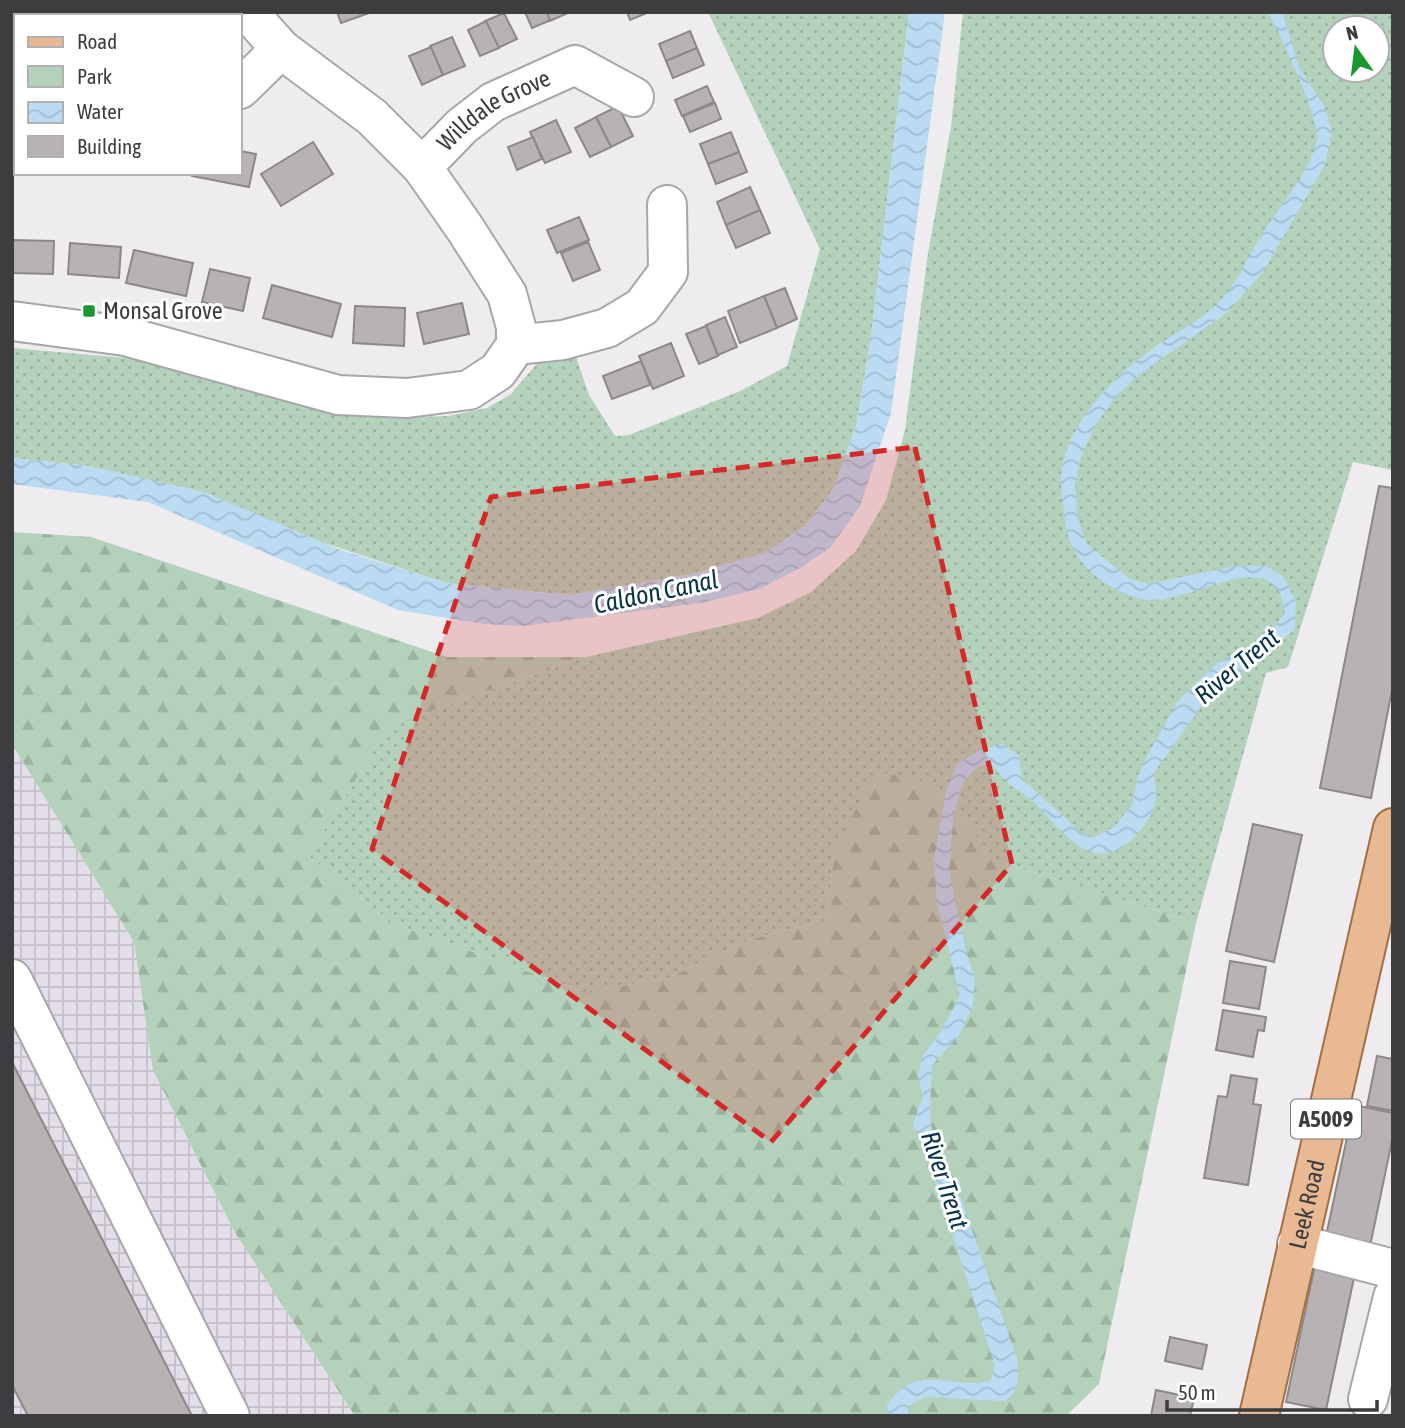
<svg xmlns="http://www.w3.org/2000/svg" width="1405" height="1428" font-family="'Asap Condensed',sans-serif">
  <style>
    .industrial { fill: url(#industrial-grid) }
    .green { fill: url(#green-dots); fill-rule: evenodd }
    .forest { fill: url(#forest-firs) }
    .water { fill: url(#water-waves) }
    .building { fill: #b7b3b5; stroke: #8c888a; stroke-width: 2 }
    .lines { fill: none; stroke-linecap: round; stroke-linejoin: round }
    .minor-casing { stroke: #a8a6aa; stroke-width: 42 }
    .major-casing { stroke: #a26f46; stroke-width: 42 }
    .minor { stroke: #fff; stroke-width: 38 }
    .major { stroke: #e8b992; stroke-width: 38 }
    .marked { fill: #d62828; fill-opacity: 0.2; stroke: #d62828; stroke-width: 5; stroke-dasharray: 14 9; stroke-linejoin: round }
    .poi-dot { fill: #17992f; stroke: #fff; stroke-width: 2.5 }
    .labels { text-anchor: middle; stroke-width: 6; stroke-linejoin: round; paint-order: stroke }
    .shield { fill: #fff; stroke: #777678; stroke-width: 2 }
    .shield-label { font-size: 23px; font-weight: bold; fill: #3d3c3e }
    .street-label { font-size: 24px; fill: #3d3c3e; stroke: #fff }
    .poi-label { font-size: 24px; fill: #3d3c3e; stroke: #fff; text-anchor: start }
    .water-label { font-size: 26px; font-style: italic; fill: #06324a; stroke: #fff }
  </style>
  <defs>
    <pattern id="industrial-grid" width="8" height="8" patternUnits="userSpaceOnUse" patternTransform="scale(1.75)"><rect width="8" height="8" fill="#e3dee8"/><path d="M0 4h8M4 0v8" fill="none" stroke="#c4bfc8"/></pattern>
    <pattern id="green-dots" width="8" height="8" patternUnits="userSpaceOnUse" patternTransform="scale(1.75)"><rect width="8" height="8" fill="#b3d1bb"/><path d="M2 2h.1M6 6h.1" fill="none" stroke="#9bb4a2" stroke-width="1.8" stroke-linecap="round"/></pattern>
    <pattern id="forest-firs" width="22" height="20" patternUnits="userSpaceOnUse" patternTransform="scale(1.75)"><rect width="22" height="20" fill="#b3d1bb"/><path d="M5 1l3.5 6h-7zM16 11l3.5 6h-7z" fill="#9bb4a2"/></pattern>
    <pattern id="water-waves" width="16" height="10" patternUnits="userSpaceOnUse" patternTransform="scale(1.75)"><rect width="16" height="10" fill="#badbf2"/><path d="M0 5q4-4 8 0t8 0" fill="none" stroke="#a1bdd1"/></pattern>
  </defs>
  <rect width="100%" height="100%" fill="#eeecef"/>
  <path class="industrial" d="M12 744 134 942 153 1070 234 1231 355 1416H12Z"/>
  <g class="green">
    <path d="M708 12H909L871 338 856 426 834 488 806 525 766 553 697 573 570 595 446 583 89 466 12 458V348L138 359 307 406 390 418 448 416 487 408 510 395 541 359 575 354 589 395 615 436 629 435 738 392 787 366 820 249Z"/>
    <path d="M963 12H1393V470L1353 462 1288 667 1266 673 1196 923 996 860 932 784 834 854 826 920 749 940 668 978 585 992 392 923 308 856 390 725 586 657 758 618 811 592 856 551 886 500 905 430 928 253 951 127ZM1335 28H1377V70H1335Z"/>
  </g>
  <path class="forest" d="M12 532 91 537 447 657H586L390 725 308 856 392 923 585 992 668 978 749 940 826 920 834 854 875 771 932 784 996 860 1196 923 1099 1384 1066 1416H355L234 1231 153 1070 134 942 12 744Z"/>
  <g class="water">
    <path d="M909 12H945L891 413 860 506 831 547 802 567 759 589 701 603 523 626 484 624 398 610 148 502 12 484V458L89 466 205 492 338 549 446 583 570 595 697 573 766 552 806 525 834 488 856 426 871 338Z"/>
    <path d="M1268 12H1282L1300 69 1324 106 1332 131 1325 165 1263 272 1228 312 1137 376 1114 399 1095 426 1080 460 1075 486 1078 521 1087 544 1129 578 1148 584 1235 566H1266L1283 576 1296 602 1295 629 1253 666 1216 686 1153 774C1159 800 1157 811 1139 832 1097 883 1064 833 1033 801 1026 794 1015 790 1007 782 1001 776 996 768 990 762L978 767 964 781 954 812 949 870 965 947 975 980 973 1006 960 1034 932 1065 930 1115 932 1131 961 1199 1017 1358C1018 1376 1021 1390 1005 1401L925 1397 909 1406 908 1416H889L887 1405C919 1360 945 1390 990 1381L995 1366 927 1156 913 1124 923 1096 918 1077 922 1057 942 1030 960 995 937 903 934 859 946 791 957 764 978 751 1002 744 1019 756 1022 779 1083 834 1093 838 1114 827 1132 805 1138 776 1148 754 1178 701 1217 663 1266 640 1285 612 1280 592 1266 579C1257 578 1248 577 1239 578 1217 582 1166 604 1146 600 1108 592 1072 565 1066 526 1064 508 1059 486 1062 468 1072 417 1117 373 1158 345 1182 329 1212 314 1229 290 1243 272 1251 250 1264 231 1280 206 1312 169 1317 139 1320 119 1280 34 1268 12Z"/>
  </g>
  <g class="building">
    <path d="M130 12H166L165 16H130Z"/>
    <path d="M337 12H368L369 13 341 23Z"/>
    <path d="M525 12H548L551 20 532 28Z"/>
    <path d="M547 12H570L550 21Z"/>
    <path d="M627 12H649L630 20Z"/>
    <path d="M504 13 517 39 498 48 485 21Z"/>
    <path d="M486 21 499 48 480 56 468 30Z"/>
    <path d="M690 31 697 48 666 61 659 44Z"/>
    <path d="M452 37 465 66 443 75 430 46Z"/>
    <path d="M431 47 443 75 422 85 409 56Z"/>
    <path d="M697 48 704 65 673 78 666 61Z"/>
    <path d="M707 86 714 102 682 116 675 100Z"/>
    <path d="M715 103 721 119 690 132 683 116Z"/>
    <rect x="12" y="106" width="4" height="33"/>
    <path d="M618 106 633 136 611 147 596 117Z"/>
    <path d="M596 117 611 147 590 157 575 128Z"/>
    <path d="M556 120 571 152 545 163 530 132Z"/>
    <path d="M731 132 739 152 708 164 700 144Z"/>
    <path d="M533 137 542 159 517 170 508 147Z"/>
    <path d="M313 142 333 174 281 206 261 174Z"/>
    <path d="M240 151 256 154 249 187 192 176 193 173H240Z"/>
    <path d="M739 152 747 172 716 184 708 164Z"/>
    <path d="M750 187 760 210 726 225 717 202Z"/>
    <path d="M760 210 770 233 736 248 726 225Z"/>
    <path d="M579 217 589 240 557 253 547 230Z"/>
    <path d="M12 240 54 241 53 274 12 273Z"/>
    <path d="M588 242 600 270 573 281 561 253Z"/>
    <path d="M70 243 121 247 119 278 68 274Z"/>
    <path d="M134 250 193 263 186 296 126 283Z"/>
    <path d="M210 269 250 278 243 311 202 302Z"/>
    <path d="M272 285 341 304 332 337 263 318Z"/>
    <path d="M785 288 797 319 777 328 764 296Z"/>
    <path d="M764 296 777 328 740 343 728 311Z"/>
    <path d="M462 303 469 334 424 344 417 313Z"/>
    <path d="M355 306 405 308 404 346 353 343Z"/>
    <path d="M725 317 737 347 718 355 706 325Z"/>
    <path d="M706 326 718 356 699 364 686 334Z"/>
    <path d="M671 343 684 376 653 389 639 356Z"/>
    <path d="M641 361 650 385 612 399 603 376Z"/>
    <path d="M1379 486 1393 488V685L1371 798 1320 788Z"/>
    <path d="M1253 824 1302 835 1274 962 1226 951Z"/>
    <path d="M1230 961 1266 967 1259 1009 1223 1003Z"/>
    <path d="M1223 1010 1266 1017 1264 1031 1258 1030 1253 1057 1216 1050Z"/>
    <path d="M1377 1056 1393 1059V1111L1367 1106Z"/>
    <path d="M12 1062 192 1416H28L12 1385Z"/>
    <path d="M1231 1075 1257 1079 1253 1104 1261 1105 1248 1185 1204 1178 1218 1096 1227 1097Z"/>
    <path d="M1354 1105 1393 1113V1136L1369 1251 1325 1241Z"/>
    <path d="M1315 1265 1355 1273 1326 1410 1286 1402Z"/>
    <path d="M1170 1337 1207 1345 1202 1369 1165 1361Z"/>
    <path d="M1156 1390 1194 1398 1190 1416H1151Z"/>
  </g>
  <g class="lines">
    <defs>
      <g id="minor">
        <path d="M240 89 281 49"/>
        <path id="s1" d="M422 167 462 126 493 102 575 65 634 97"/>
        <path d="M12 321 125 336 338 395 407 398 469 390 498 371 516 345V327L507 294 464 227 422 167 372 117 281 49 248 12"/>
        <path d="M516 345 563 340 607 328 642 307 668 272 667 205"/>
        <path d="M12 979 230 1416"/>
        <path d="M1297 1244 1393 1269"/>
        <path d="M1368 1399 1393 1297"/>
      </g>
      <g id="major">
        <path id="s2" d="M1259 1416 1393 828"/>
      </g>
    </defs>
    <use href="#minor" class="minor-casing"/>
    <use href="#major" class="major-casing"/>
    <use href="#minor" class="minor"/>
    <use href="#major" class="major"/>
  </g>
  <path class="marked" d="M915 447 1012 864 771 1142 372 849 491 497Z"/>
  <rect class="poi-dot" x="82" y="304" width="14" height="14" rx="3.5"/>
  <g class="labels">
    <rect class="shield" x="1291" y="1099.5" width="70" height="39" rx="5"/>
    <g class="shield-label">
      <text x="1326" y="1127">A5009</text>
    </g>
    <g class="street-label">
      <text dy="8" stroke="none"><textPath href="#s1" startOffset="93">Willdale Grove</textPath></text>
      <text dy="8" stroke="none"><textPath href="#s2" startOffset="217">Leek Road</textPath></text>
    </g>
    <g class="poi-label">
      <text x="103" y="319">Monsal Grove</text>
    </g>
    <g class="water-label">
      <text transform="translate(656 592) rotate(-12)" y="9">Caldon Canal</text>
      <text transform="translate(1237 666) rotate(-40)" y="9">River Trent</text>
      <text transform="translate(945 1180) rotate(72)" y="9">River Trent</text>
    </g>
  </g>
  <rect width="1405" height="1428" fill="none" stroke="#3d3c3e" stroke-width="28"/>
  <rect x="14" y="14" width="228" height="161" fill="#ffffff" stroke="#b1b1b2" stroke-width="2"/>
  <rect x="28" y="37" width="35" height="10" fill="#e8b992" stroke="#b1b1b2" stroke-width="2"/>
  <text x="77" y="49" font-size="21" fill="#3d3c3e">Road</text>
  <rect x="28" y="66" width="35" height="21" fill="#b3d1bb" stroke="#b1b1b2" stroke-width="2"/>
  <text x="77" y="84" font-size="21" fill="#3d3c3e">Park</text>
  <rect x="28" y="102" width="35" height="21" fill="url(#water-waves)" stroke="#b1b1b2" stroke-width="2"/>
  <text x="77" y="119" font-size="21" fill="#3d3c3e">Water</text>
  <rect x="28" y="136" width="35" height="21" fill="#b7b3b5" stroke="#b1b1b2" stroke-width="2"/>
  <text x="77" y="154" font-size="21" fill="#3d3c3e">Building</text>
  <g transform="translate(1356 49) rotate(346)"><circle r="33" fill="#ffffff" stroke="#b1b1b2" stroke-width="2"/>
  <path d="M0-5L12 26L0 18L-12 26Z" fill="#17992f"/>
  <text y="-10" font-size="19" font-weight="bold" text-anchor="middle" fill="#3d3c3e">N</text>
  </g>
  <path d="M1167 1400v10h210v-10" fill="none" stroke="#3d3c3e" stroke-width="3.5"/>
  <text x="1178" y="1400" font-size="21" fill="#3d3c3e" stroke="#ffffff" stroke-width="5" paint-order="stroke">50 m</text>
</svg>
